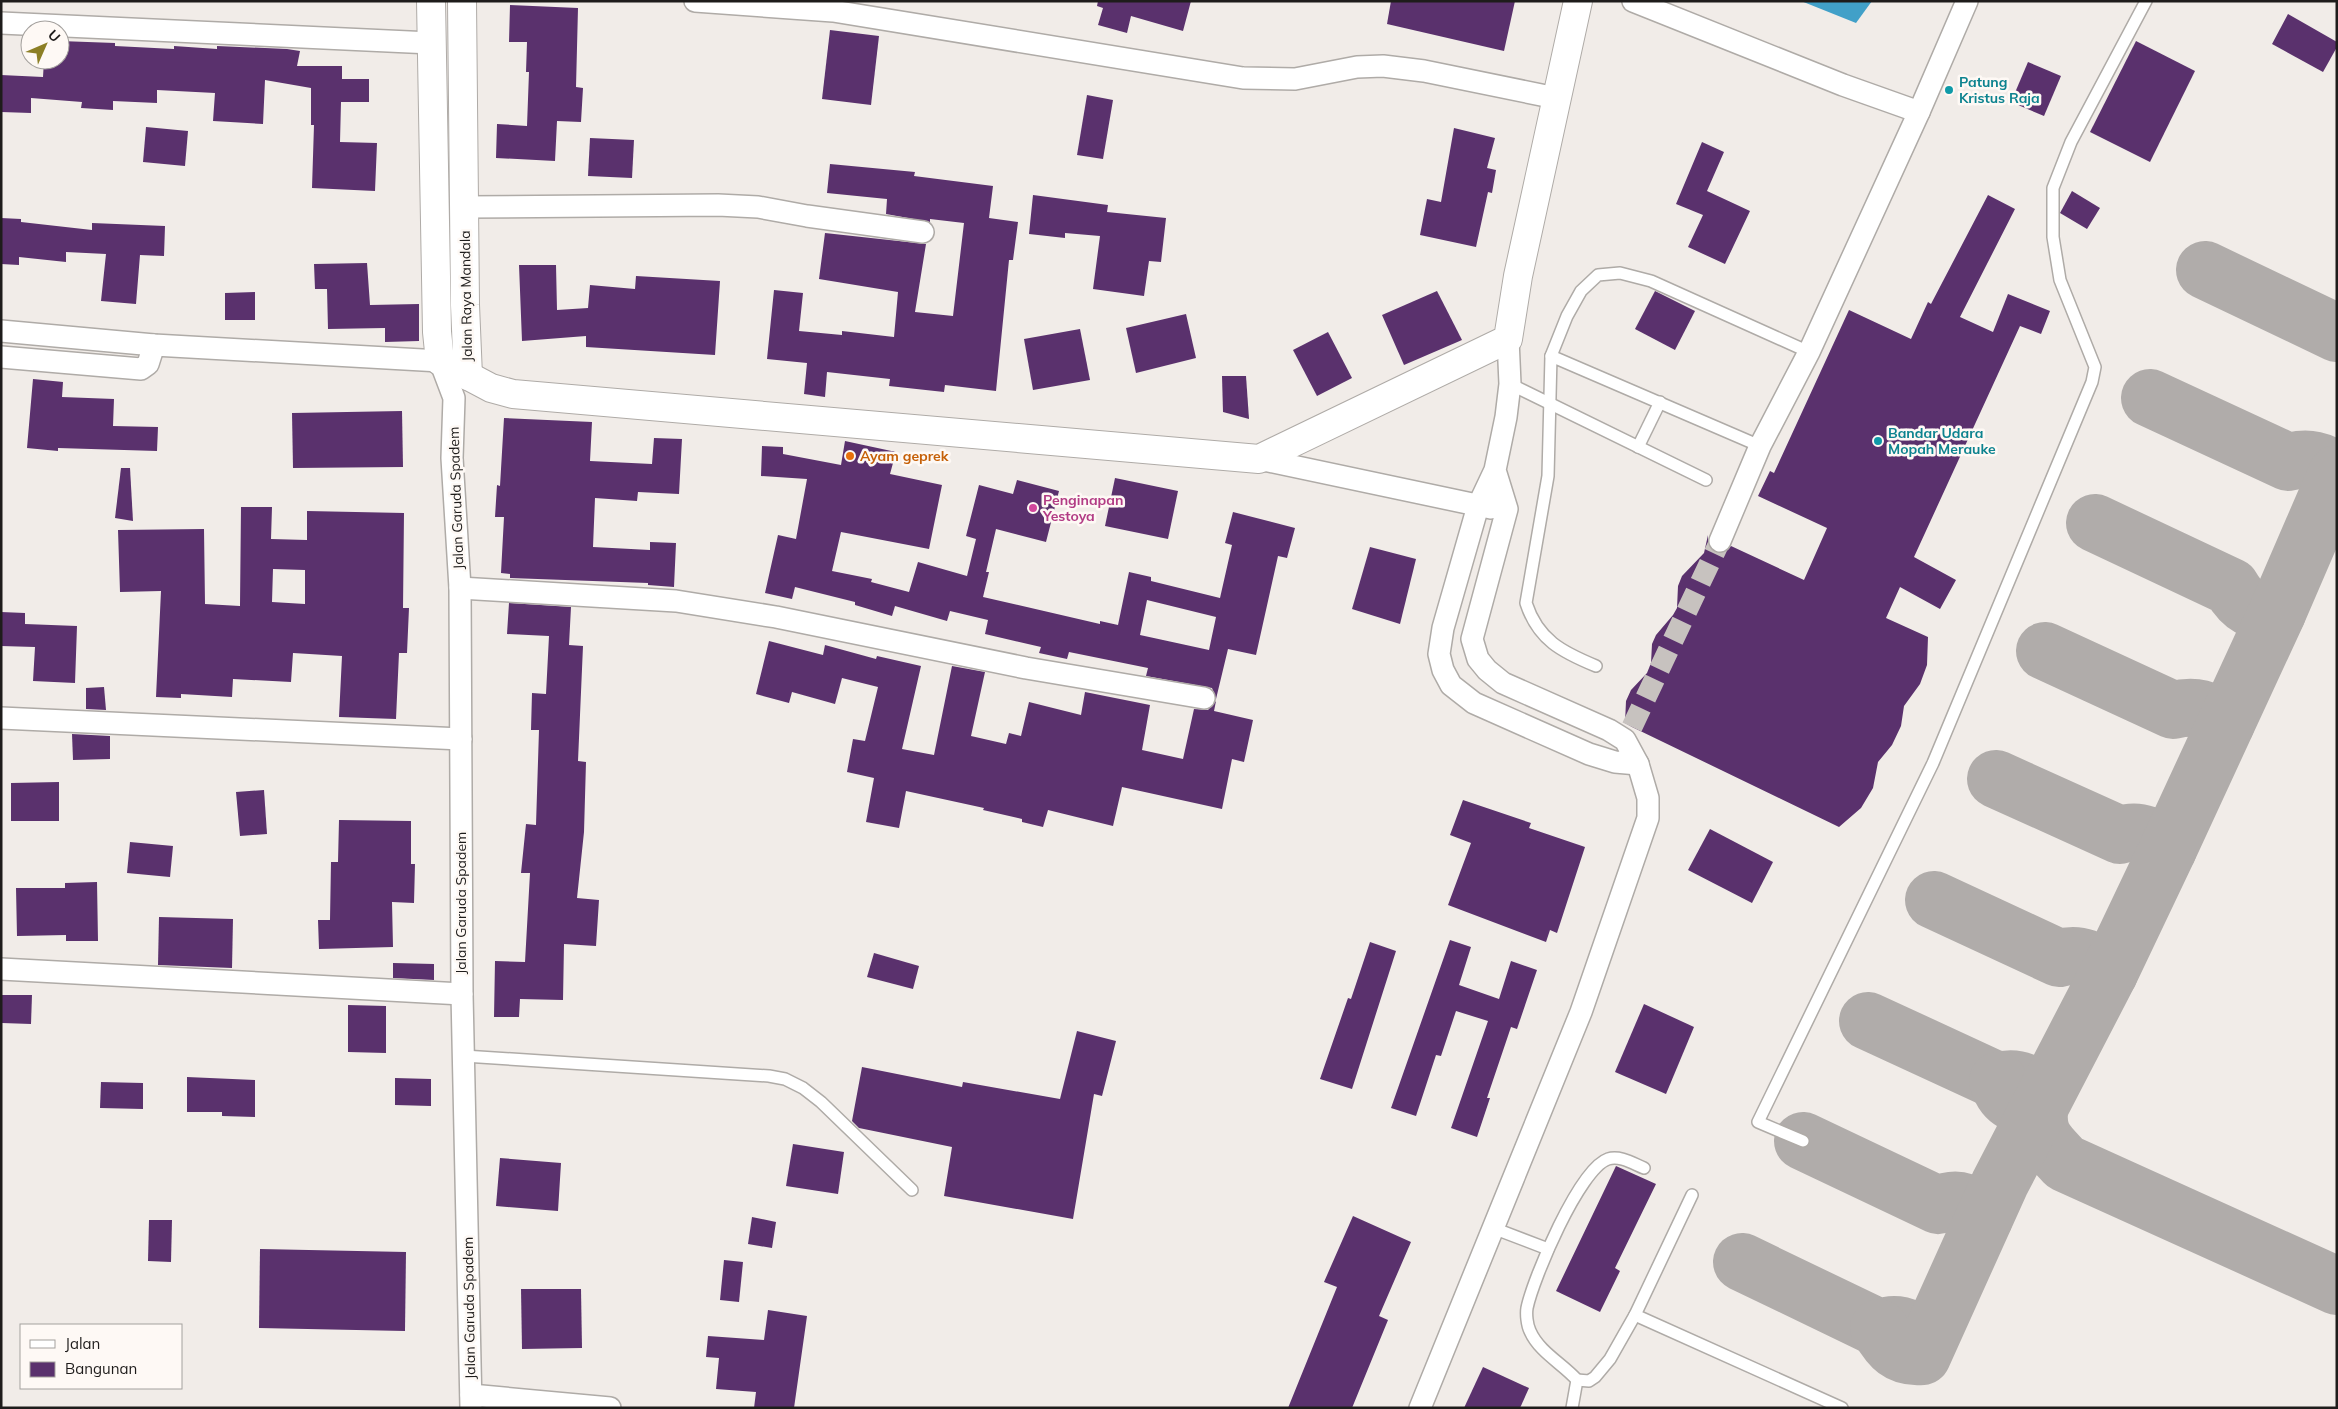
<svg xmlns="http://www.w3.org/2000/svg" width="2338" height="1409" font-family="Mulish,sans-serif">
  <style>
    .water { fill: #41a0c8 }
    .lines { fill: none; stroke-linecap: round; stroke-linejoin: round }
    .taxiway { stroke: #b0acaa; stroke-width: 58 }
    .building { fill: #5a316d; fill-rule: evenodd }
    .street-tunnel { stroke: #c7c2bf; stroke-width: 21; stroke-dasharray: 21 11; stroke-linecap: butt }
    .lane-casing { stroke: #afaba7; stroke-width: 14 }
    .street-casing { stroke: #afaba7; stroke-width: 24 }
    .secondary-casing { stroke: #afaba7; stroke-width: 30 }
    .highway-casing { stroke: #afaba7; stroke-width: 30 }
    .lane { stroke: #fff; stroke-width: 11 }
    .street { stroke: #fff; stroke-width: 21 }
    .secondary { stroke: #fff; stroke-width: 28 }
    .highway { stroke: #fff; stroke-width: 28 }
    .culture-dot { fill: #0f9aa8; stroke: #fef9f5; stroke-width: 2 }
    .food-dot { fill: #e8710a; stroke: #fef9f5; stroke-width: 2 }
    .hotel-dot { fill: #d1479c; stroke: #fef9f5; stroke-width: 2 }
    .labels { text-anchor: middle; stroke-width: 5; stroke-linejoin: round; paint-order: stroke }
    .culture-label { font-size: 14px; font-weight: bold; fill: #0d838f; stroke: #fef9f5; text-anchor: start }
    .street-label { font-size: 14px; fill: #1e1c1b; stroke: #fef9f5 }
    .food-label { font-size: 14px; font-weight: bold; fill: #c56008; stroke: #fef9f5; text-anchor: start }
    .hotel-label { font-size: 14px; font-weight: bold; fill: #b23c85; stroke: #fef9f5; text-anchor: start }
  </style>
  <rect width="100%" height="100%" fill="#f1ece8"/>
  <path class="water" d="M1801 1H1872L1856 23Z"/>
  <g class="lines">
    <g class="taxiway">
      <path d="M2205 270 2337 333"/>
      <path d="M2150 398 2288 462C2307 457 2324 459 2337 474"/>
      <path d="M2095 523 2231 587C2242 606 2254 613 2277 613"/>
      <path d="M2045 651 2173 710C2195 705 2208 708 2226 723"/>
      <path d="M1996 779 2120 835C2140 828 2152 836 2168 849"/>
      <path d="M1934 900 2059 958C2080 952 2092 959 2109 973"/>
      <path d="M1868 1021 1998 1081C2013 1077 2022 1080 2035 1087"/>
      <path d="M1998 1081C2005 1103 2017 1106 2039 1106 2037 1137 2045 1141 2065 1163L2337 1286"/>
      <path d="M1803 1141 1938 1205C1959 1195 1969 1202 1984 1218"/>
      <path d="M1742 1262 1879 1328C1893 1323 1902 1324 1915 1332"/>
      <path d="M1879 1328C1890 1347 1899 1358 1922 1356L2000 1183 2109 973 2168 849 2277 613 2337 474"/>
    </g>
  </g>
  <g class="building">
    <path d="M1098 1H1191L1183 31 1131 16 1127 33 1098 25 1103 8 1097 6Z"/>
    <path d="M1391 1H1515L1504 51 1387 24Z"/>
    <path d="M510 5 578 8 576 87 583 88 581 122 557 121 555 161 496 158 497 124 527 126 529 72H526L527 42H509Z"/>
    <path d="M2288 14 2337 42V47L2323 72 2272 44Z"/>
    <path d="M830 30 879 36 871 105 822 99Z"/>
    <path d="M60 41 115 43V46L174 49V46L217 49V46L287 49 300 51 297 66H342V79H369V102H341L340 142 377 143 375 191 312 188 314 125H311V88L265 80 263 124 213 121 215 93 157 90V103L113 101V110L81 108 82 102 31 98V113L1 112V75L43 77 44 60H60Z"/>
    <path d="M2136 41 2195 71 2150 162 2090 132Z"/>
    <path d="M2028 62 2061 76 2044 116 2011 102Z"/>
    <path d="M1087 95 1113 100 1103 159 1077 155Z"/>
    <path d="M146 127 188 131 185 166 143 162Z"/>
    <path d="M1454 128 1495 138 1487 168 1496 170 1492 193 1488 192 1476 247 1420 235 1427 199 1441 202Z"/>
    <path d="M590 138 634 140 632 178 588 176Z"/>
    <path d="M1702 142 1724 152 1707 191 1750 211 1725 264 1688 247 1703 215 1676 204Z"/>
    <path d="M830 164 915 172 914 176 993 186 989 218 1018 222 1013 260H1009L996 391 945 385 944 392 889 386 890 379 827 372 825 397 804 394 807 363 767 359 774 290 803 293 799 331 842 335V331L894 337 898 292 819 279 825 233 926 244 915 312 953 316 964 223 930 219V222L886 214 887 199 827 193Z"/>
    <path d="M2072 191 2100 208 2087 229 2060 213Z"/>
    <path d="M1033 195 1108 205 1107 212 1166 218 1161 262 1149 261 1144 296 1093 289 1100 236 1065 233V238L1029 234Z"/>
    <path d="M1988 195 2015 209 1960 317 1993 332 2008 294 2050 311 2041 334 2020 326 1914 557 1956 580 1940 609 1900 587 1886 618 1928 637 1927 665 1920 684 1904 706 1901 726 1892 745 1878 762 1873 788 1861 808 1839 827 1632 727 1625 723 1626 701 1631 690 1647 673 1651 663 1652 644 1656 635 1673 615 1677 608 1678 586 1682 576 1704 553 1708 535V543L1715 552 1722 553 1731 546 1804 580 1827 528 1758 496 1770 471 1774 473 1849 310 1911 339 1928 302 1931 304Z"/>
    <path d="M1 218 21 219V222L92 230V223L165 226 164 256 140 255 136 304 101 301 106 254 66 252V262L19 257V265L1 264Z"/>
    <path d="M367 263 370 305 419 304V341L385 342V328L328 329 327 289H315L314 264Z"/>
    <path d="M519 265H556L557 310 588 308 590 285 635 289 636 276 720 281 715 355 586 347V336L522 341Z"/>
    <path d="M1437 291 1462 340 1404 365 1382 315Z"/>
    <path d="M1655 291 1695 311 1675 350 1635 329Z"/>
    <path d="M255 292V320H225V293Z"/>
    <path d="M1186 314 1196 358 1136 373 1126 328Z"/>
    <path d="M1080 329 1090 380 1033 390 1024 339Z"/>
    <path d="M1328 332 1352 378 1317 396 1293 350Z"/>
    <path d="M1222 376H1246L1249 419 1223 412Z"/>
    <path d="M33 379 63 382 62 397 114 399 113 426 158 427 157 451 58 448V451L27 448Z"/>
    <path d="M402 411 403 467 293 468 292 413Z"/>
    <path d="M504 418 592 422 590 461 652 464 654 438 682 439 679 494 638 492 637 501 595 498 593 547 650 550V542L676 543 674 587 648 585V583L510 578V574L501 573 504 517H495L497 485 500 486Z"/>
    <path d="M845 441 896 452 890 474 942 485 929 549 841 532 832 571 872 579 871 582 909 592 918 562 967 576 976 539 966 536 979 485 1013 494 1017 480 1059 491 1046 542 996 529 986 572H989L983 597 1100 624V621L1118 625 1129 572 1151 577V581L1220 598 1232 545 1225 543 1233 512 1295 528 1287 558 1278 556 1256 655 1228 649 1216 699 1212 688 1146 676 1148 668 1069 652 1067 659 1039 653 1041 647 985 634 988 620 950 611 947 621 895 606 892 616 855 605V602L795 587 792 599 765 593 778 535 796 539 807 479 761 476 762 446 783 447V454L841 465ZM1147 600 1216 617 1209 650 1140 635Z"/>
    <path d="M121 468H130L133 521 115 518Z"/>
    <path d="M1115 478 1178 491 1168 539 1105 526Z"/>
    <path d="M241 507H272L271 539 307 540V511L404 513 403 608H409L407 653H399L396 719 339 717 342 656 293 653 291 682 233 679 232 697 181 694V698L156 697 161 591 120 592 118 530 204 529 205 604 240 606ZM273 569 305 570V604L272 602Z"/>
    <path d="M1370 547 1416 559 1400 624 1352 609Z"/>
    <path d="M509 603 571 607 569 645 583 646 578 761 586 762 584 832 577 898 599 900 596 946 564 944 563 1000 520 999 519 1017H494L495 961 525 962 530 873H521L526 824 536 825 539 730H531L532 693 546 694 549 636 507 634Z"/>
    <path d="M1 612 25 613V624L77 626 75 683 33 681 35 647 1 646Z"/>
    <path d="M769 641 823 655 825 645 876 659 877 656 921 666 902 749 934 755 952 666 985 672 971 736 1006 744 1009 733 1021 736 1029 702 1081 715 1085 692 1150 705 1142 750 1183 759 1194 709 1208 710 1216 701 1214 711 1253 720 1244 762 1232 759 1222 809 1122 787 1113 826 1048 810 1043 827 1022 822V819L983 810 984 808 906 791 899 828 866 822 874 778 847 772 853 739 865 741 878 687 842 678 835 704 792 692 789 703 756 694Z"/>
    <path d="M104 687 106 710 86 709V688Z"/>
    <path d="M72 734 110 736V759L73 760Z"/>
    <path d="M59 782V821H11V783Z"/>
    <path d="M264 790 267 834 240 836 236 792Z"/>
    <path d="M1463 800 1531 823 1529 828 1585 847 1557 933 1550 930 1546 942 1448 905 1471 843 1450 835Z"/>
    <path d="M339 820 411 821V864H415L414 903 392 902 393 947 319 949 318 920H330L331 862H338Z"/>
    <path d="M1710 829 1773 862 1752 903 1688 870Z"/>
    <path d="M130 842 173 846 170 877 127 873Z"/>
    <path d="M97 882 98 941H66V935L17 936 16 888H65V883Z"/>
    <path d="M159 917 233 919 232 968 158 965Z"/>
    <path d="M1450 940 1471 947 1459 985 1499 999 1511 961 1537 970 1517 1029 1511 1027 1487 1098H1490L1477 1137 1451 1128 1488 1021 1456 1011 1441 1056 1436 1055 1416 1116 1391 1108Z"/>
    <path d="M1370 942 1396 951 1352 1089 1320 1079 1348 998 1351 999Z"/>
    <path d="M874 953 919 966 913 989 867 977Z"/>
    <path d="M393 963 434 964V980L393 978Z"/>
    <path d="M2 995H32L31 1024 2 1023Z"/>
    <path d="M1644 1004 1694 1027 1666 1094 1615 1072Z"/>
    <path d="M348 1005 386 1006V1053L348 1052Z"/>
    <path d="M1077 1031 1116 1041 1102 1096 1094 1094 1073 1219 944 1196 952 1147 859 1128 852 1121 862 1067 962 1087 963 1082 1060 1099Z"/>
    <path d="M187 1077 255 1080V1117L222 1116V1112H187Z"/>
    <path d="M395 1078 431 1079V1106L395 1105Z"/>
    <path d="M101 1082 143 1083V1109L100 1108Z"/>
    <path d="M793 1144 844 1152 838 1194 786 1186Z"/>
    <path d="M500 1158 561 1163 558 1211 496 1206Z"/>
    <path d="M1616 1166 1656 1184 1615 1268 1620 1271 1600 1312 1556 1291Z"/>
    <path d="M1353 1216 1411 1242 1379 1316 1388 1320 1352 1408H1288L1337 1287 1324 1282Z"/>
    <path d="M752 1217 776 1222 772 1248 748 1244Z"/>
    <path d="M149 1220H172L171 1262 148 1261Z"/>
    <path d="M260 1249 406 1252 405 1331 259 1328Z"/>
    <path d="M724 1260 743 1262 739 1302 720 1300Z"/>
    <path d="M521 1289H581L582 1348 522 1349Z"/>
    <path d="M768 1310 807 1316 794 1408H754L756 1392 716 1389 719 1358 706 1357 708 1336 764 1340Z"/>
    <path d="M1483 1367 1529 1388 1520 1408H1464Z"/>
  </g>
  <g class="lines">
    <path class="street-tunnel" d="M1632 727 1720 541"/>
    <defs>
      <g id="lane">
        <path d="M1551 356 1567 316 1581 291 1598 275 1620 273 1651 281 1809 352"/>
        <path d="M1510 384 1706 480"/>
        <path d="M1638 447 1660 402"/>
        <path d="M1596 666C1562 652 1538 640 1526 603L1548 476 1551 356 1760 446"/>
        <path d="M464 1056 769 1076 785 1079 803 1088 821 1102 912 1190"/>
        <path d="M1803 1141 1758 1122 1933 763 2092 382 2095 367 2060 280 2053 237V188L2071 142 2146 1"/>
        <path d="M1493 1228 1548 1249"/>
        <path d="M1635 1315 1842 1408"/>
        <path d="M1577 1380 1589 1381 1595 1377 1610 1359 1635 1315 1692 1195"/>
        <path d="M1572 1408 1577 1380C1563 1364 1539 1352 1530 1331 1527 1325 1526 1314 1527 1308 1533 1279 1579 1169 1608 1159 1620 1155 1634 1164 1644 1168"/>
      </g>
      <g id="street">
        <path d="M695 1 833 11 1243 78 1295 79 1357 67 1383 66 1424 71 1556 98"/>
        <path d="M1633 1 1843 85 1919 112"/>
        <path d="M1 23 431 43"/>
        <path d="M465 207 718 205 758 207 807 216 923 232"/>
        <path d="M1 331 154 345 440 361 454 398 452 458 460 588 462 994 471 1408"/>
        <path d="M1 357 141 369 148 364 154 345"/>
        <path d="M1259 459 1491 508"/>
        <path d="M1495 470 1507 509 1472 639 1478 659 1487 670 1503 683 1609 730 1625 740 1638 764 1615 762 1589 754 1474 703 1451 685 1443 670 1439 654 1443 628 1478 506 1495 470 1506 417 1510 384 1508 339"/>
        <path d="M1720 541 1760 446 1809 352 1919 112 1967 1"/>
        <path d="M460 588 676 601 776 617 1026 668 1204 698"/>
        <path d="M1 718 461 739"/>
        <path d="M1 969 462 994"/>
        <path d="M471 1395 610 1408"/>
        <path d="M1420 1408 1581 1012 1648 818V798L1638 764"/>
      </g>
      <path id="secondary" d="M440 361 491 388 513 394 1259 459 1508 339 1518 276 1578 1"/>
      <g id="highway">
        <path d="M431 1 437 332 440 361"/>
        <path d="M462 1 465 305 468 376"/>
      </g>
    </defs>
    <use href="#lane" class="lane-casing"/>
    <use href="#street" class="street-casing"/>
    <use href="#secondary" class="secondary-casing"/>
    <use href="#highway" class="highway-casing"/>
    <use href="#lane" class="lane"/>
    <use href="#street" class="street"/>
    <use href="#secondary" class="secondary"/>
    <use href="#highway" class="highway"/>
  </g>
  <g class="culture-dot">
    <circle cx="1949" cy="90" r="5"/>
    <circle cx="1878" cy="441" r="5"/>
  </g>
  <circle class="food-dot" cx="850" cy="456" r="5"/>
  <circle class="hotel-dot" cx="1033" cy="508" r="5"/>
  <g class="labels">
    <g class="culture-label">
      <text x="1959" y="87">Patung<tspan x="1959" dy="16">Kristus Raja</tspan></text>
      <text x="1888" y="438">Bandar Udara<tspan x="1888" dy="16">Mopah Merauke</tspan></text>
    </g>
    <g class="street-label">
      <text transform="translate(466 296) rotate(-91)" y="5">Jalan Raya Mandala</text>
      <text transform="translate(456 498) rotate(-92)" y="5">Jalan Garuda Spadem</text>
      <text transform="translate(461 903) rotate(-90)" y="5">Jalan Garuda Spadem</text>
      <text transform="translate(469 1308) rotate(-91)" y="5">Jalan Garuda Spadem</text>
    </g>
    <g class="food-label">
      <text x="860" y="461">Ayam geprek</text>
    </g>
    <g class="hotel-label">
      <text x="1043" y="505">Penginapan<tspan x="1043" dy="16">Yestoya</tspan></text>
    </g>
  </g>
  <rect width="2338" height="1409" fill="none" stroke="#1e1c1b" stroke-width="5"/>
  <rect x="20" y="1324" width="162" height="65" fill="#fef9f5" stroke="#a4a19e"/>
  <rect x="30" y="1340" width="25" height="8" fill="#ffffff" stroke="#a4a19e"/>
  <text x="65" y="1349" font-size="15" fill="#1e1c1b">Jalan</text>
  <rect x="30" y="1362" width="25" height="15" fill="#5a316d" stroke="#a4a19e"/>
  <text x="65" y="1374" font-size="15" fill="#1e1c1b">Bangunan</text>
  <g transform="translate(45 45) rotate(45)"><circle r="24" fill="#fef9f5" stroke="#a4a19e"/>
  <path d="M0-4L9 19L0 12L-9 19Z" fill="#8c7f25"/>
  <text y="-8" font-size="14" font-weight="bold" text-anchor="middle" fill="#1e1c1b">U</text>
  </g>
</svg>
